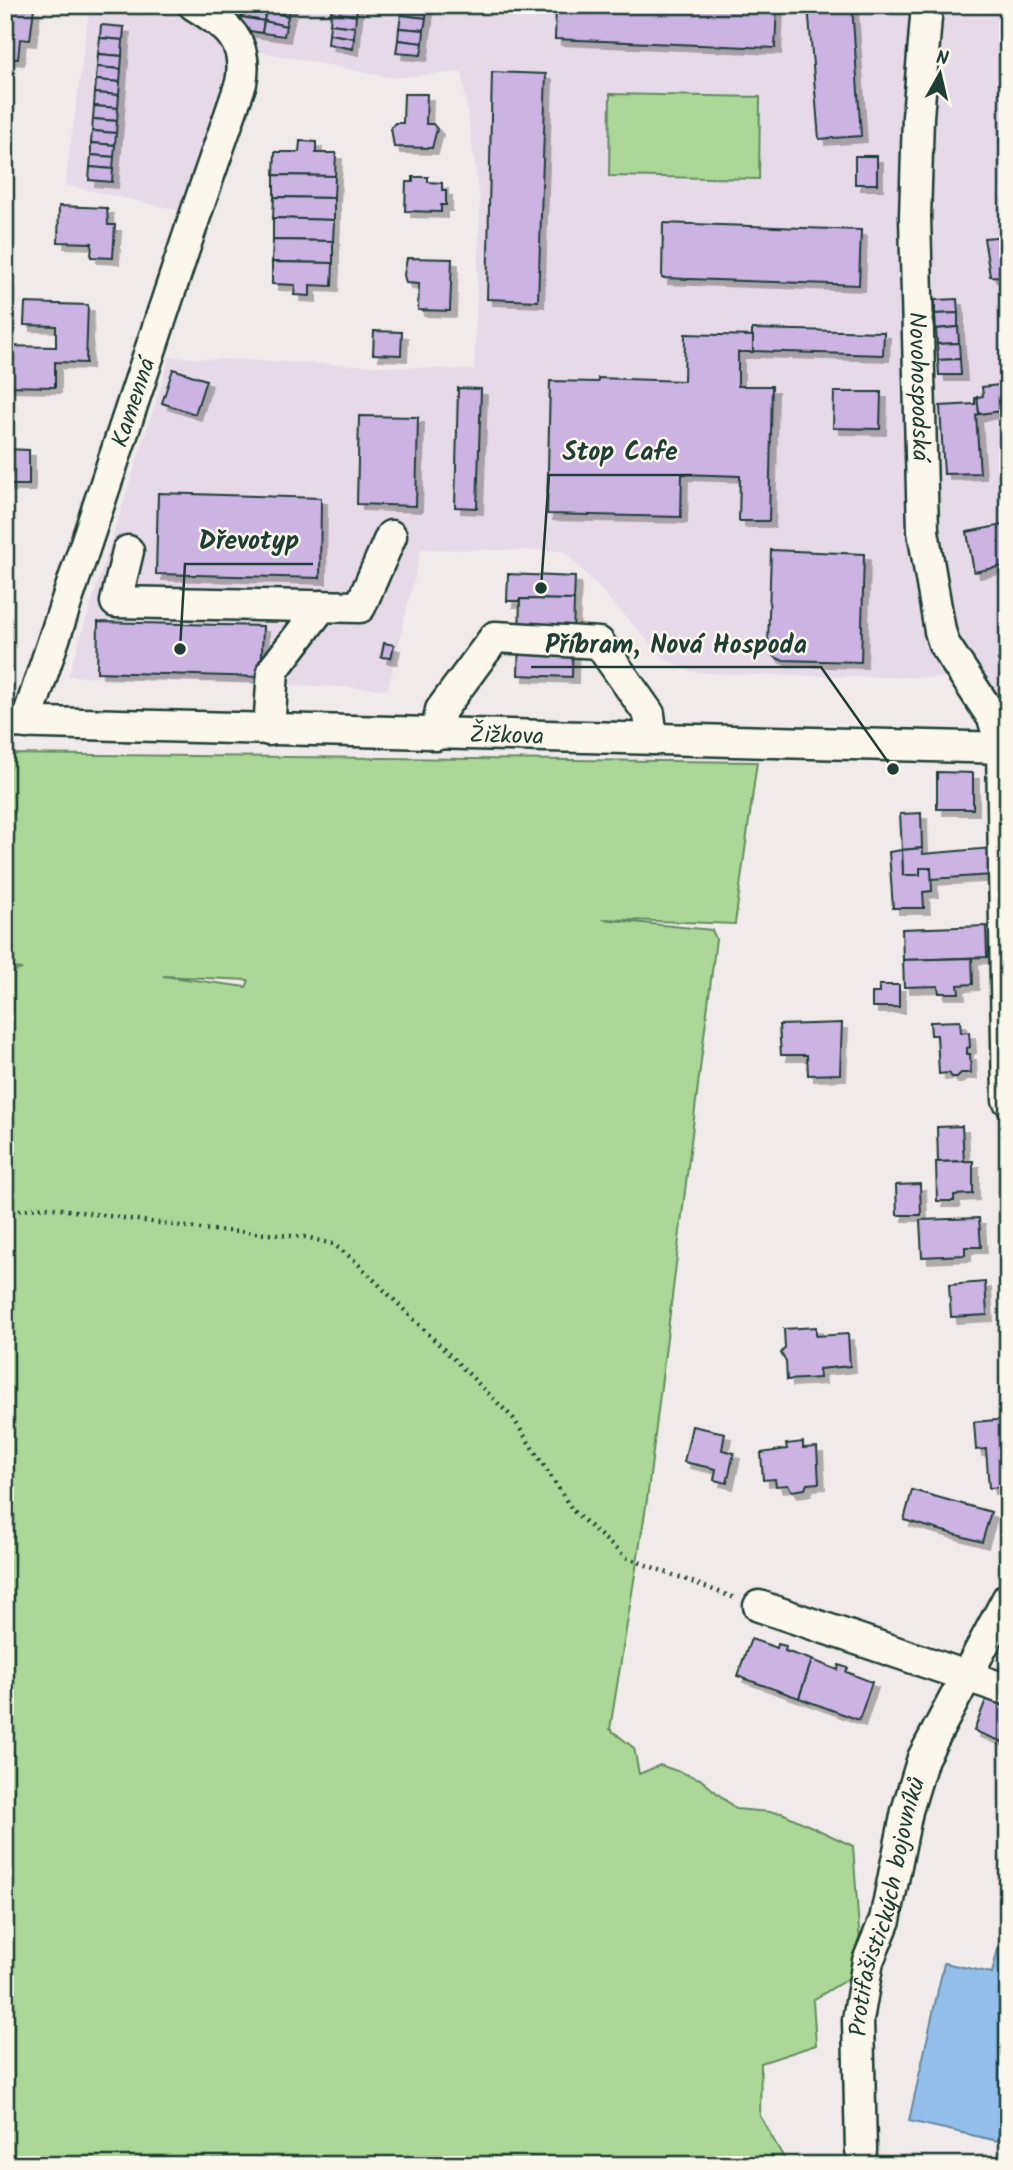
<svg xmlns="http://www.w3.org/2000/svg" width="1013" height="2170" font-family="Kalam,sans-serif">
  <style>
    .built { fill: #e6dae8 }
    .green { fill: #acd796; stroke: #668a65; stroke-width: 2; fill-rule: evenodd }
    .water { fill: #92bfec; stroke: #648ba2; stroke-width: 2 }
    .building { fill: #cbb4e4; stroke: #1f3d34; stroke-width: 2; filter: url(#shadow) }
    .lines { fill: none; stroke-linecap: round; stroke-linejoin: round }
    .minor-casing { stroke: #1f3d34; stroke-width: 35 }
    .path { stroke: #1f3d34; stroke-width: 4.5; stroke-dasharray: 2 5; stroke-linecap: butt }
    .minor { stroke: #fbf7ec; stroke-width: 30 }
    .labels { text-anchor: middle; stroke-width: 5; stroke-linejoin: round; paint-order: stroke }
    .street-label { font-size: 24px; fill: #1f3d34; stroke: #fbf7ec }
    .leader { fill: none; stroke: #1f3d34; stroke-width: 2.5 }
    .callout-dot { fill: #1f3d34; stroke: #fbf7ec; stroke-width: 2.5 }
    .callout-label { font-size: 26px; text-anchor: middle; font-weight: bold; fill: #1f3d34; stroke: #fbf7ec; stroke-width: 5; stroke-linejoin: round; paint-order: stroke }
  </style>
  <defs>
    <filter id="shadow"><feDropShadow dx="6" dy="6" stdDeviation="0" flood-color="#0004"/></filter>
  </defs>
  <rect width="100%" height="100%" fill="#f1eaea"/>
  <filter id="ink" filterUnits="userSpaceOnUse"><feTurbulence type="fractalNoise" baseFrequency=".0143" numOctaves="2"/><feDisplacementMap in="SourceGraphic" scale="14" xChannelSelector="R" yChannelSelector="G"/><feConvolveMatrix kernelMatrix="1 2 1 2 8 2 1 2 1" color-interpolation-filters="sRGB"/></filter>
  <g filter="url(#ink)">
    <path class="built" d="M90 5H194L227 23 232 5H1008V723L974 721 947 678 749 675 693 672 666 660 564 551 421 549 388 689 68 676 170 357 474 370 480 204 462 72 392 78 247 49 205 216 65 185Z"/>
    <g class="green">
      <path d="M610 94 760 97 759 179 609 176Z"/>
      <path d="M5 754 757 762 735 924 602 919 712 930 716 939 647 1500 610 1729 634 1748 639 1774 660 1765 700 1779 736 1809 782 1813 853 1846 860 1944 849 1978 813 2000 816 2045 761 2063 760 2116 788 2165H5V974L22 969 5 967ZM163 976 248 980 249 981 246 987Z"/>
    </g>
    <path class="water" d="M998 1949 1008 1951V2098L998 2141 909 2121 944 1963 992 1973Z"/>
    <g class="building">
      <path d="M5 5 34 8 30 40 20 39 18 59 5 58Z"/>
      <path d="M243 5H267L266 11Z"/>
      <path d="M267 5H291L288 16 266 11Z"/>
      <path d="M332 5 357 6 356 16 331 12Z"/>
      <path d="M402 5 427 6 426 18 401 15Z"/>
      <path d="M556 5H777L775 48 555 39Z"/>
      <path d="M808 5H852L861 136 819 139Z"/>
      <path d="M243 7 266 11 264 21 241 17Z"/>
      <path d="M266 11 288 16 286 26 264 21Z"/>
      <path d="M331 12 356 16 355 27 330 24Z"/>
      <path d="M401 15 426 18 424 30 399 28Z"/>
      <path d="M241 17 264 21 262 33 238 29Z"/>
      <path d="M264 21 286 26 284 36 262 33Z"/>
      <path d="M330 24 355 27 354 38 329 34Z"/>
      <path d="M101 25 124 27 123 40 100 38Z"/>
      <path d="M399 28 424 30 423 43 398 40Z"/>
      <path d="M329 34 354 38 353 49 328 44Z"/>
      <path d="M100 38 123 40 122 56 98 54Z"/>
      <path d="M398 40 423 43 421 55 396 53Z"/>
      <path d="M98 54 122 56 121 69 97 67Z"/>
      <path d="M97 67 121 69 120 82 96 80Z"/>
      <path d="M492 72 546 74 538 301 487 299Z"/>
      <path d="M96 80 120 82 119 95 95 93Z"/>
      <path d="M95 93 119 95 118 108 94 106Z"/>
      <path d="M404 94H427L426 124H433L437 129 432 148 394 147 391 128 395 123H403Z"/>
      <path d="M94 106 118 108 117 121 93 119Z"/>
      <path d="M93 119 117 121 116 133 92 131Z"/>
      <path d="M92 131 116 133 115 145 91 143Z"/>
      <path d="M300 141 316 142V153H336L335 176 274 175 275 152H299Z"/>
      <path d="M91 143 115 145 114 157 91 155Z"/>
      <path d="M91 155 114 157 113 169 90 167Z"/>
      <rect x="855" y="156" width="22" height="28"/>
      <path d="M90 167 113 169 112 182 89 180Z"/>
      <path d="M274 175 335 176 334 198 274 197Z"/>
      <path d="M413 177H428V182L442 183V190H446V205H441V212L405 211 406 182H413Z"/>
      <path d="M274 197 334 198V220L273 218Z"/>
      <path d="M59 206 107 208 108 225H115L113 258 91 257 92 243 58 242Z"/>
      <path d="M273 218 334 220 333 241 273 240Z"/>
      <path d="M663 223 861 230 859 285 662 278Z"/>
      <path d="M1008 236V277L990 276 984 238Z"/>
      <path d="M273 240 333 241V263L272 262Z"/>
      <path d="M407 258 452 259 450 311 418 310 419 284 406 283 404 275Z"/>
      <path d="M272 262 333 263 332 286 310 285V296L294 295 295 285 272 284Z"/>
      <path d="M957 299 958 313 935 314V300Z"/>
      <path d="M25 303 88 305 86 363 55 362V387L5 386V346L56 347V326L24 325Z"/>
      <path d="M958 313V327L936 329 935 314Z"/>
      <path d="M958 327 959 343 937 344 936 329Z"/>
      <path d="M752 329 884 332 883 355 752 351Z"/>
      <path d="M374 331 402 332 401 355 373 354Z"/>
      <path d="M685 334 753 336V352H738V386H772L769 521H739L740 476 682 474 681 517 547 514 550 381 598 382V378L684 381Z"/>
      <path d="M959 343 960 359 938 360 937 344Z"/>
      <path d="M960 359 961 375H939L938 360Z"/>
      <path d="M173 369 206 380 195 414 162 403Z"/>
      <path d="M1008 384V410L979 414 977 397 983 396 982 387Z"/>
      <path d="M458 388 481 389 477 508 455 507Z"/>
      <path d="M834 392H881L880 429 833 428Z"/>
      <path d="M977 397 979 414 976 415 980 473 944 474 940 406 975 404V398Z"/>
      <path d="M359 416 418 417 416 506 357 504Z"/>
      <path d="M5 449 29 450V485H5Z"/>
      <path d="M158 493 321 498 320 578 156 574Z"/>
      <path d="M1008 524V565L974 572 967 532Z"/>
      <path d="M771 550 864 554 861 662 781 660 773 656 768 646Z"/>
      <path d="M508 574 575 577 574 600 520 599V601H507Z"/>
      <path d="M520 599 574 600 572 677 518 675Z"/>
      <path d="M98 622 263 626 261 677 97 672Z"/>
      <path d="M384 643 394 645 391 658 381 657Z"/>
      <path d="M1008 653V673L998 660Z"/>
      <path d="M937 772 973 773V809H937Z"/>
      <path d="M921 813 922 848 902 850 900 814Z"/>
      <path d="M922 848 923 854 992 848 993 875 931 879V868H920V875H903L902 850Z"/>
      <path d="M902 850 903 875H920V868H931L932 891 923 892 924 908H893L889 852Z"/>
      <path d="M986 926 987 957 903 960 902 929Z"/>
      <path d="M972 958 973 984 958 985 959 993H939L938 986 904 987 903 960Z"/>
      <path d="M879 985H899V1007H872V993H879Z"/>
      <path d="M960 1021 961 1033 969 1032 970 1047 967 1048V1054H970L971 1073H961L957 1077H952L949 1073 939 1074 937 1035H931L930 1022Z"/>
      <path d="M842 1023 840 1074 808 1075 807 1055H781L779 1025Z"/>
      <path d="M962 1126 964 1161 938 1162 937 1127Z"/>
      <path d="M973 1161V1194L954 1195V1201H937L936 1162Z"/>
      <path d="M920 1184 921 1215H897L896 1185Z"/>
      <path d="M979 1218 981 1247H965V1255L922 1257 920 1220Z"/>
      <path d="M985 1282 987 1315 951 1317 949 1285Z"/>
      <path d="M816 1327V1336L848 1334 850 1366 819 1369 820 1378 787 1380 786 1362 781 1353 785 1348 784 1329Z"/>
      <path d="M1008 1419V1487L989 1488 986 1449 976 1450 974 1422Z"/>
      <path d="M692 1426 725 1433 722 1450 734 1453 727 1483 714 1480 716 1469 684 1462Z"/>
      <path d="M803 1442V1448L817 1447 819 1483 807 1484 805 1489 792 1491 788 1485 776 1486 775 1479 763 1480 761 1453 787 1449 786 1444Z"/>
      <path d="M912 1490 991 1512 982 1542 904 1520Z"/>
      <path d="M751 1639 777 1648 778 1644 786 1646 785 1651 812 1660 799 1698 737 1676Z"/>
      <path d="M812 1660 838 1670 839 1665 848 1668 846 1672 872 1682 859 1720 799 1698Z"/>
      <path d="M987 1697 1008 1704 1006 1743 974 1731Z"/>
    </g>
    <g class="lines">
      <defs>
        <g id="minor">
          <path id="s1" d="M927 5 918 117 915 217 923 531 940 631 944 644 993 718 1002 748 1008 1100"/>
          <path d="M128 551 116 602 360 607 391 536"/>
          <path id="s2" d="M5 722 1008 748"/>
          <path id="s3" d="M26 723 197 210 241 83C249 41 227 25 194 5"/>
          <path d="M269 730 273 670 322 606"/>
          <path d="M436 735 441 710 495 637 599 643 649 714 652 739"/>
          <path d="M759 1606 1008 1690"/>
          <path id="s4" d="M861 2150 858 2020 868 1961 885 1920 907 1811 923 1758 1008 1598"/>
        </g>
      </defs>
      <use href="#minor" class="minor-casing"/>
      <path class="path" d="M5 1212 46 1207 201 1229 306 1237 333 1244 354 1260 513 1418 573 1511 625 1557 735 1598"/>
      <use href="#minor" class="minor"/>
    </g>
  </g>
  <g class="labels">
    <g class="street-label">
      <text dy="8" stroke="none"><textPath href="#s1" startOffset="382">Novohospodská</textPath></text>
      <text dy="8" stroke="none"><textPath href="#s3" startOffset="338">Kamenná</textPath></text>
      <text dy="8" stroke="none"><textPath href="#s2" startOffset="502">Žižkova</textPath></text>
      <text dy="8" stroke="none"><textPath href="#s4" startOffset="247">Protifašistických bojovníků</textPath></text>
    </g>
  </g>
  <path class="leader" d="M541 588L549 475H692M180 649L185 564H313M893 769L821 667H531"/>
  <g class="callout-dot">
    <circle cx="541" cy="588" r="7"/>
    <circle cx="180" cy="649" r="7"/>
    <circle cx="893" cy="769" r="7"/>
  </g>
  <g class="callout-label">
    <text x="620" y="460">Stop Cafe</text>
    <text x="249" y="549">Dřevotyp</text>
    <text x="676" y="653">Příbram, Nová Hospoda</text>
  </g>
  <rect width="1013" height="2170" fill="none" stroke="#fbf7ec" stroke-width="28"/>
  <rect x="14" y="14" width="985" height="2142" fill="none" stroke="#1f3d34" stroke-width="2.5" filter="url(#ink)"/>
  <g transform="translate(940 74) rotate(8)" stroke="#fbf7ec" stroke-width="5" paint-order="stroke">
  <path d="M0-5L12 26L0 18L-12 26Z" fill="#1f3d34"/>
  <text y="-10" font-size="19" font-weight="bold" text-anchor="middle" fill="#1f3d34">N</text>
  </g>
</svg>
